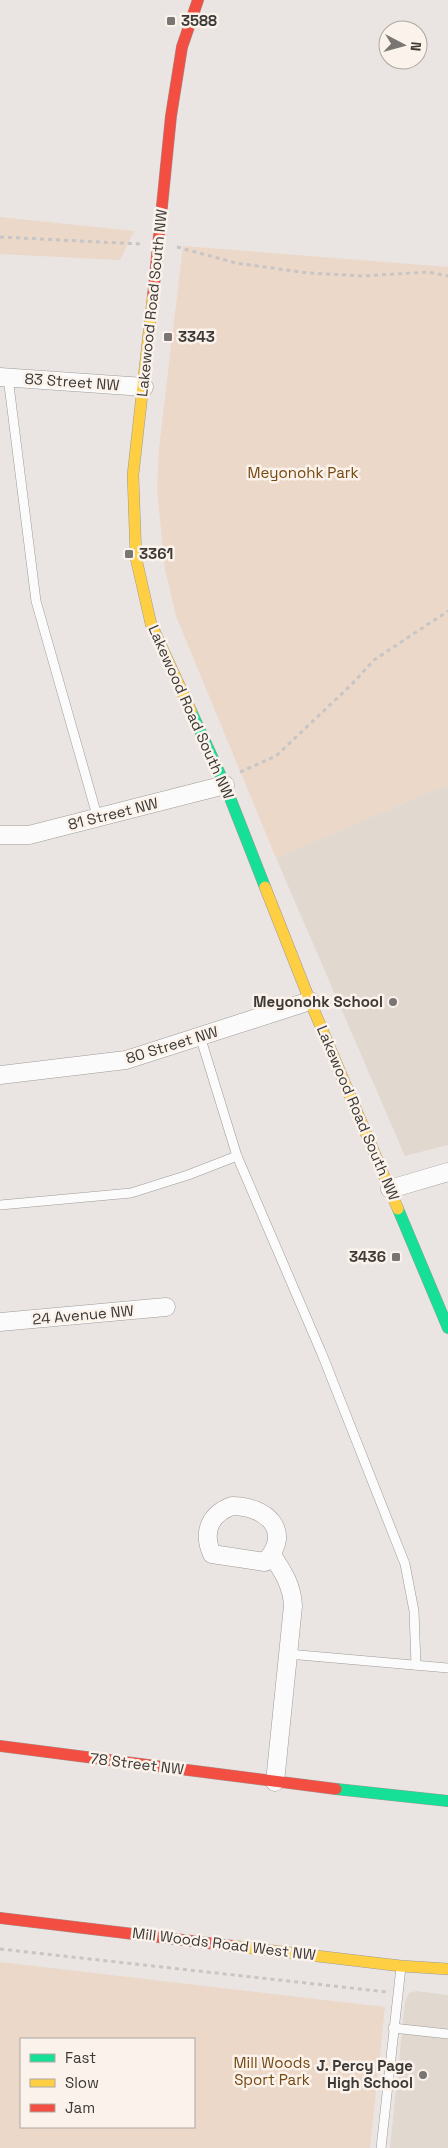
<svg xmlns="http://www.w3.org/2000/svg" width="448" height="2148" font-family="'Space Grotesk',sans-serif">
  <style>
    .built { fill: #e1d8d0 }
    .green { fill: #ebd8c8; fill-rule: evenodd }
    .lines { fill: none; stroke-linecap: round; stroke-linejoin: round }
    .lane-casing { stroke: #9e9a97; stroke-width: 10 }
    .street-casing { stroke: #9e9a97; stroke-width: 19 }
    .fast-casing { stroke: #9e9a97; stroke-width: 12 }
    .slow-casing { stroke: #9e9a97; stroke-width: 12 }
    .jam-casing { stroke: #9e9a97; stroke-width: 12 }
    .path { stroke: #c7c5c5; stroke-width: 3; stroke-dasharray: 4 4; stroke-linecap: butt }
    .lane { stroke: #fcfbfb; stroke-width: 9 }
    .street { stroke: #fcfbfb; stroke-width: 18 }
    .fast { stroke: #16e098; stroke-width: 11 }
    .slow { stroke: #ffcf43; stroke-width: 11 }
    .jam { stroke: #f24e42; stroke-width: 11 }
    .poi-dot { fill: #797572; stroke: #faf2eb; stroke-width: 2 }
    .labels { text-anchor: middle; stroke-width: 5; stroke-linejoin: round; paint-order: stroke }
    .poi-label { font-size: 15px; font-weight: bold; fill: #3c3936; stroke: #faf2eb; text-anchor: start }
    .street-label { font-size: 15px; fill: #3c3936; stroke: #faf2eb }
    .park-label { font-size: 15px; fill: #744810; stroke: #faf2eb }
  </style>
  <rect width="100%" height="100%" fill="#eae5e2"/>
  <g class="built">
    <path d="M441 787 448 788V1145L405 1156 276 858Z"/>
    <path d="M416 1991 448 1995V2148H390L405 2002 409 1993Z"/>
  </g>
  <g class="green">
    <path d="M0 217 134 231 120 260 0 254Z"/>
    <path d="M183 246 448 267V788L441 787 276 858 176 616 165 569 157 490 159 448Z"/>
    <path d="M0 1962 385 2007 370 2148H0ZM194 2039V2127H21V2039Z"/>
  </g>
  <g class="lines">
    <defs>
      <g id="lane">
        <path d="M8 377 36 601 98 819"/>
        <path d="M200 1036 237 1156 322 1354 405 1564 414 1611 416 1665"/>
        <path d="M0 1205 131 1193 188 1175 237 1156"/>
        <path d="M288 1654 448 1668"/>
        <path d="M393 2028 448 2034"/>
        <path d="M381 2148 401 1967"/>
      </g>
      <g id="street">
        <path d="M0 377 144 387"/>
        <path d="M0 835H29L225 785"/>
        <path d="M0 1075 126 1060 310 1001"/>
        <path d="M390 1189 448 1172"/>
        <path d="M0 1322 166 1307"/>
        <path d="M232 1506C266 1506 294 1531 265 1562L212 1554C202 1532 210 1514 232 1506Z"/>
        <path d="M272 1555C283 1572 292 1585 293 1606L275 1782"/>
      </g>
      <g id="fast">
        <path d="M191 711 225 785 265 887"/>
        <path d="M398 1209 448 1328"/>
        <path d="M336 1789 448 1801"/>
      </g>
      <g id="slow">
        <path d="M153 296 133 475 136 558 151 624 191 711"/>
        <path d="M265 887 310 1001 398 1209"/>
        <path d="M233 1946 401 1966 448 1969"/>
      </g>
      <g id="jam">
        <path d="M153 296 171 116 182 47 198 0"/>
        <path d="M0 1746 336 1789"/>
        <path d="M0 1918 233 1946"/>
      </g>
    </defs>
    <use href="#lane" class="lane-casing"/>
    <use href="#street" class="street-casing"/>
    <use href="#fast" class="fast-casing"/>
    <use href="#slow" class="slow-casing"/>
    <use href="#jam" class="jam-casing"/>
    <g class="path">
      <path d="M0 237 140 244"/>
      <path d="M177 247 236 263 308 273 364 276 428 272 448 276"/>
      <path d="M240 772 276 756 352 684 374 660 448 611"/>
      <path d="M0 1949 387 1992"/>
    </g>
    <use href="#lane" class="lane"/>
    <use href="#street" class="street"/>
    <use href="#fast" class="fast"/>
    <use href="#slow" class="slow"/>
    <use href="#jam" class="jam"/>
  </g>
  <g class="poi-dot">
    <rect x="166" y="16" width="10" height="10" rx="2.5"/>
    <rect x="163" y="332" width="10" height="10" rx="2.5"/>
    <rect x="124" y="549" width="10" height="10" rx="2.5"/>
    <circle cx="393" cy="1002" r="5"/>
    <rect x="391" y="1252" width="10" height="10" rx="2.5"/>
    <circle cx="423" cy="2075" r="5"/>
  </g>
  <g class="labels">
    <g class="poi-label">
      <text x="181" y="26">3588</text>
      <text x="178" y="342">3343</text>
      <text x="139" y="559">3361</text>
      <text x="383" y="1007" text-anchor="end">Meyonohk School</text>
      <text x="386" y="1262" text-anchor="end">3436</text>
      <text x="413" y="2071" text-anchor="end">J. Percy Page<tspan x="413" dy="17">High School</tspan></text>
    </g>
    <g class="street-label">
      <text transform="translate(152 303) rotate(-84)" y="5">Lakewood Road South NW</text>
      <text transform="translate(72 382) rotate(4)" y="5">83 Street NW</text>
      <text transform="translate(191 712) rotate(66)" y="5">Lakewood Road South NW</text>
      <text transform="translate(113 814) rotate(-14)" y="5">81 Street NW</text>
      <text transform="translate(172 1045) rotate(-17)" y="5">80 Street NW</text>
      <text transform="translate(358 1113) rotate(67)" y="5">Lakewood Road South NW</text>
      <text transform="translate(83 1315) rotate(-5)" y="5">24 Avenue NW</text>
      <text transform="translate(137 1764) rotate(7)" y="5">78 Street NW</text>
      <text transform="translate(224 1944) rotate(7)" y="5">Mill Woods Road West NW</text>
    </g>
    <g class="park-label">
      <text x="303" y="478">Meyonohk Park</text>
      <text x="272" y="2068">Mill Woods<tspan x="272" dy="17">Sport Park</tspan></text>
    </g>
  </g>
  <rect x="20" y="2038" width="175" height="90" fill="#faf2eb" stroke="#aea8a3"/>
  <rect x="30" y="2054" width="25" height="8" fill="#16e098" stroke="#aea8a3"/>
  <text x="65" y="2063" font-size="15" fill="#3c3936">Fast</text>
  <rect x="30" y="2079" width="25" height="8" fill="#ffcf43" stroke="#aea8a3"/>
  <text x="65" y="2088" font-size="15" fill="#3c3936">Slow</text>
  <rect x="30" y="2104" width="25" height="8" fill="#f24e42" stroke="#aea8a3"/>
  <text x="65" y="2113" font-size="15" fill="#3c3936">Jam</text>
  <g transform="translate(403 45) rotate(96)"><circle r="24" fill="#faf2eb" stroke="#aea8a3"/>
  <path d="M0-4L9 19L0 12L-9 19Z" fill="#797572"/>
  <text y="-8" font-size="14" font-weight="bold" text-anchor="middle" fill="#3c3936">N</text>
  </g>
</svg>
